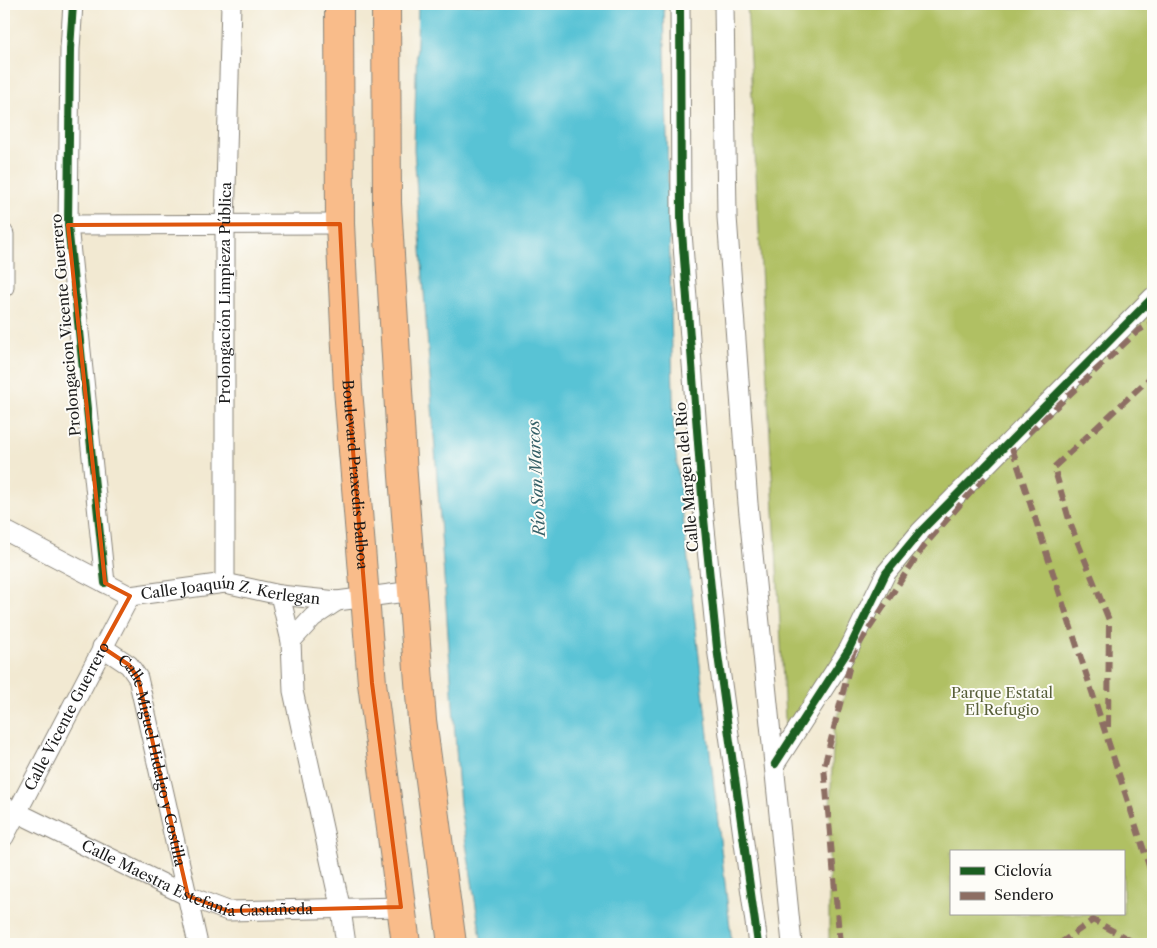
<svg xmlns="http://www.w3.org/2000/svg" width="1157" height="948" font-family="'Libre Caslon Text',serif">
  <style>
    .green { fill: #b0c063; stroke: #666e40; fill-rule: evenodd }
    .water { fill: #59c3d5; stroke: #3a7078 }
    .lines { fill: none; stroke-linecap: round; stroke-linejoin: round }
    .minor-casing { stroke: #878277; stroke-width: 21 }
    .primary-casing { stroke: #878277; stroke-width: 30 }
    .minor { stroke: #fff; stroke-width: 19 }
    .primary { stroke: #f9bc8a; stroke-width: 28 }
    .quiet { stroke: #8d6e63; stroke-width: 6; stroke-dasharray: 12 6; stroke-linecap: butt }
    .cycleway-casing { stroke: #fdfcf7; stroke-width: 11 }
    .cycleway { stroke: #1b5e20; stroke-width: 8 }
    .marked { fill: none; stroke: #de560d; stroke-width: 4; stroke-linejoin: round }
    .labels { text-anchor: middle; stroke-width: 4; stroke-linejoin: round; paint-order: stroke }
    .street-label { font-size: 15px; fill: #1c1c1c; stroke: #fdfcf7 }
    .park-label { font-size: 15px; fill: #575e38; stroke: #fdfcf7 }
    .water-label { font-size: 16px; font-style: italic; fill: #345f66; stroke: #fdfcf7 }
  </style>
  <rect width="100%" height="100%" fill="#fdfcf7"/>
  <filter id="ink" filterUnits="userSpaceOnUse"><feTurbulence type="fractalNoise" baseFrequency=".02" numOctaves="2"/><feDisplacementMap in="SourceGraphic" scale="10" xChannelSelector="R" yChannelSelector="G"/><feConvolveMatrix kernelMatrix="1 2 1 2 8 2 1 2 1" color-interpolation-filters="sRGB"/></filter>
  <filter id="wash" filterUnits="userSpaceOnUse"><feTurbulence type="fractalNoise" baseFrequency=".0096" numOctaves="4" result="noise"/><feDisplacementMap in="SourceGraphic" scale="20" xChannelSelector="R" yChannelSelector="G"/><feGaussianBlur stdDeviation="1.12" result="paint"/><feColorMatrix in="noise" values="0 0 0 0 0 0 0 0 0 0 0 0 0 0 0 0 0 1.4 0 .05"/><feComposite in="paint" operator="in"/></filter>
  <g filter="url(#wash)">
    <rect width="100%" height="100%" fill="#f2e9d2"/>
    <path class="green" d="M747 4H1153V944H829V827L834 728 854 666 786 737ZM951 852H1123V914H951Z"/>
    <path class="water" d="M418 4H664L674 438 732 944H482L460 806 414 149Z"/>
  </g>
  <g filter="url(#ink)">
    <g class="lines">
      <defs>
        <g id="minor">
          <path d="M73 4 70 49 68 225 105 583"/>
          <path d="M680 4 681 219 703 509 717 648 758 944"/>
          <path d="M724 4 727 217 748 504 792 944"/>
          <path d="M68 225 340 224"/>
          <path d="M4 234V287"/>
          <path id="s1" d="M4 530 130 596 225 583 280 595 337 601 413 591"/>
          <path id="s2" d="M225 583V225L231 4"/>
          <path d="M280 595 291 641 293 691 341 910 346 944"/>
          <path d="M291 641 313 617 337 601"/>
          <path id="s3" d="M102 647 129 665 138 678 198 944"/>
          <path d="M775 764 849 649 886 573 920 532 1153 297"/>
          <path id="s4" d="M4 806 188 896 228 911 401 907"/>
          <path id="s5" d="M4 837 130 596"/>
        </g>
        <g id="primary">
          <path id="s6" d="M339 4 340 224 348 389 372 683 406 944"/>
          <path d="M386 4 387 203 403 476 422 720 452 944"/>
        </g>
      </defs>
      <use href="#minor" class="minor-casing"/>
      <use href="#primary" class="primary-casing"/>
      <use href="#minor" class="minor"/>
      <use href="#primary" class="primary"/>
      <g class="quiet">
        <path d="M1028 433 1138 331 1153 322"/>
        <path d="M1012 448 1153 878"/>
        <path d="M1108 727 1109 620 1070 523 1054 467 1153 375"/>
        <path d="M840 944 824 767 853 653 923 547 986 475"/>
        <path d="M1059 944 1093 920 1137 944"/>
      </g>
      <defs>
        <g id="cycleway">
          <path d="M73 4 70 49 68 225 105 583"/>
          <path d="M680 4 681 219 703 509 717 648 758 944"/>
          <path d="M775 764 849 649 886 573 920 532 1153 297"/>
        </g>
      </defs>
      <use href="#cycleway" class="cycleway-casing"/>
      <use href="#cycleway" class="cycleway"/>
    </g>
  </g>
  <path class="marked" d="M340 224 348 389 372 683 401 907 228 911 188 896 138 678 129 665 102 647 130 596 105 583 68 225Z"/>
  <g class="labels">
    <g class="street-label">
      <text dy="5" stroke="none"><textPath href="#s2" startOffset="290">Prolongación Limpieza Pública</textPath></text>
      <text transform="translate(66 325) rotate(-95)" y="5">Prolongacion Vicente Guerrero</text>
      <text dy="5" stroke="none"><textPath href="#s6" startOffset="471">Boulevard Praxedis Balboa</textPath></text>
      <text transform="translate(687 477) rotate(-95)" y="5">Calle Margen del Río</text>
      <text dy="5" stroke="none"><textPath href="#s1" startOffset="244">Calle Joaquín Z. Kerlegan</textPath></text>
      <text dy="5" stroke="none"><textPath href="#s5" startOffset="136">Calle Vicente Guerrero</textPath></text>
      <text dy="5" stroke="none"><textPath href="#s3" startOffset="131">Calle Miguel Hidalgo y Costilla</textPath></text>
      <text dy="5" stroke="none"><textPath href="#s4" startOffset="210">Calle Maestra Estefanía Castañeda</textPath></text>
    </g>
    <g class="park-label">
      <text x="1002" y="698">Parque Estatal<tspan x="1002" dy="17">El Refugio</tspan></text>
    </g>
    <g class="water-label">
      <text transform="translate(536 478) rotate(-93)" y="6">Río San Marcos</text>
    </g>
  </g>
  <rect width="1157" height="948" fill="none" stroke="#fdfcf7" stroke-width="20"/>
  <rect x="950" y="850" width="175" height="65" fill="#fdfcf7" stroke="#a3a29f"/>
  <rect x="960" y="867" width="25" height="8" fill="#1b5e20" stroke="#a3a29f"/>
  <text x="994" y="876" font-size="15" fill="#1c1c1c">Ciclovía</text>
  <rect x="960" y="892" width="25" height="8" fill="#8d6e63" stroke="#a3a29f"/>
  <text x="994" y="900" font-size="15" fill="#1c1c1c">Sendero</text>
</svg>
